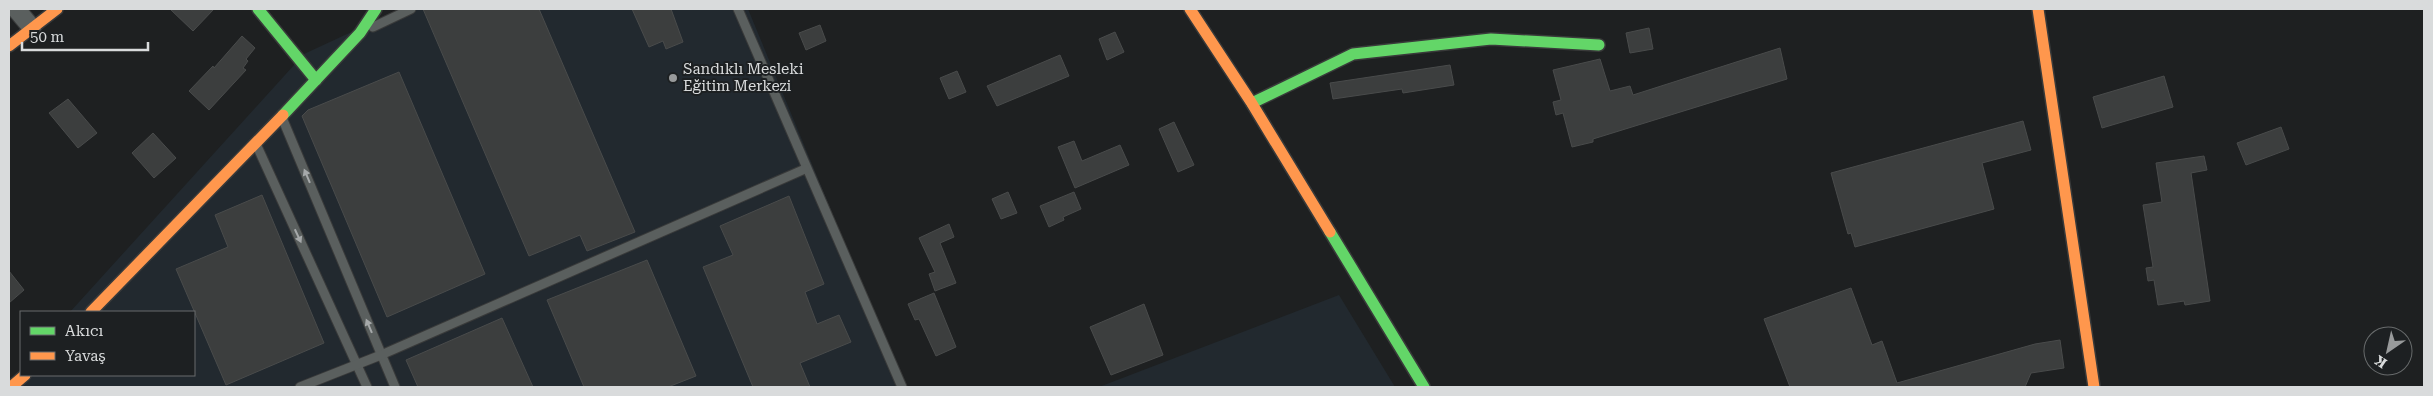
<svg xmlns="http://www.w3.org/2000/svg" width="2433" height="396" font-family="'Roboto Serif',serif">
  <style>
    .built { fill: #22292f }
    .building { fill: #3c3e3e; stroke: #494b4b }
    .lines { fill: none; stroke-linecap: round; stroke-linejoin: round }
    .lane-casing { stroke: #393a3a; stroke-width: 11 }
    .street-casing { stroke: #393a3a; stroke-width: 20 }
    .fast-casing { stroke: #393a3a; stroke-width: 14 }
    .slow-casing { stroke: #393a3a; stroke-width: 14 }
    .lane { stroke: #5a5f5e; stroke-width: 9 }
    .street { stroke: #5a5f5e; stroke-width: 18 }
    .fast { stroke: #63d668; stroke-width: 11 }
    .slow { stroke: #ff974d; stroke-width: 11 }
    .oneway { fill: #a6a9aa }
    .poi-dot { fill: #989a9b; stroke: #1d2022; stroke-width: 2 }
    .labels { text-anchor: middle; stroke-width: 4; stroke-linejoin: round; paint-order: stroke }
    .poi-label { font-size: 15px; fill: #d9dbdc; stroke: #1d2022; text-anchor: start }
  </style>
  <rect width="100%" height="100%" fill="#1e2021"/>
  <g class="built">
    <path d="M401 9H748L904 387H9L21 375H194V312H70L304 54Z"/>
    <path d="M1339 295 1395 387H1099Z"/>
  </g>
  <g class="building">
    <path d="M170 9H214L193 31Z"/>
    <path d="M423 9H539L635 232 587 251 580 235 529 256Z"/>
    <path d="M632 9H671L683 42 666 49 663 41 649 47Z"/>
    <path d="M820 25 826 41 806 50 799 33Z"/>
    <path d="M1649 28 1653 49 1630 53 1626 33Z"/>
    <path d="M1115 32 1124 52 1107 60 1099 39Z"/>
    <path d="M242 36 255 48 246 59 248 61 243 68 246 70 209 110 189 91 213 66 214 68Z"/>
    <path d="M1780 48 1787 79 1593 139V142L1572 147 1563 113 1556 115 1553 102 1561 100 1553 70 1600 59 1610 91 1630 86 1633 95Z"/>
    <path d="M1060 55 1069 76 997 106 987 86Z"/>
    <path d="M1450 65 1454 85 1403 93 1402 89 1333 99 1330 83Z"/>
    <path d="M957 71 966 92 949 99 940 78Z"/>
    <path d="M399 72 485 274 387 317 302 116 308 110Z"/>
    <path d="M2164 76 2173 107 2102 128 2093 97Z"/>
    <path d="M68 99 97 133 78 148 49 113Z"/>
    <path d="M2023 121 2031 150 1982 163 1994 209 1855 247 1851 233 1848 234 1831 173Z"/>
    <path d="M1174 122 1194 165 1178 172 1159 129Z"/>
    <path d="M2281 127 2289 149 2246 165 2237 143Z"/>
    <path d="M153 133 176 158 154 178 132 153Z"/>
    <path d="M1074 141 1082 161 1120 145 1129 165 1075 188 1058 147Z"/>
    <path d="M2204 156 2207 170 2191 173 2210 301 2185 305 2184 301 2158 305 2154 280 2148 281 2146 268 2153 267 2143 205 2162 202 2156 163Z"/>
    <path d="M1008 192 1017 213 1001 219 992 199Z"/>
    <path d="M1074 192 1081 209 1063 217 1064 220 1049 227 1040 206Z"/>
    <path d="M262 195 324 343 226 385 176 269 228 247 215 215Z"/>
    <path d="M789 196 824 284 805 292 817 324 839 315 851 342 800 363 810 387H753L703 267 733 255 720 226Z"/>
    <path d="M949 224 954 237 940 243 956 283 935 291 929 274 935 272 919 238Z"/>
    <path d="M647 260 696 376 668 387H584L547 300Z"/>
    <path d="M9 271 24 290 9 303Z"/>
    <path d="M1851 288 1872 345 1882 341 1897 383 2035 344 2060 340 2064 368 2031 373 2025 387H1790L1764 319Z"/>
    <path d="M934 293 956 347 936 356 919 319 915 320 908 304Z"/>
    <path d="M1144 304 1163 355 1111 375 1090 327Z"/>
    <path d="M502 318 533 387H418L406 360Z"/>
  </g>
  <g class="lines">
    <defs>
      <g id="lane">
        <path d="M738 9 902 387"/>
        <path d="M373 27 411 9"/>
        <path d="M283 120 395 387"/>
        <path d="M257 146 367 387"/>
        <path d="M300 387 381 355 805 169"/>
      </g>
      <path id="street" d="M16 9 32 28"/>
      <g id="fast">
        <path d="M258 9 316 80"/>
        <path d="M1252 103 1353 54 1491 39 1599 45"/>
        <path d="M283 115 360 33 376 9"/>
        <path d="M1330 232 1424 387"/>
      </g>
      <g id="slow">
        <path d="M1190 9 1251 102 1330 232"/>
        <path d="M2038 9 2094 387"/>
        <path d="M9 46 57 9"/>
        <path d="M91 312 283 115"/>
        <path d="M11 387 25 375"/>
      </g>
    </defs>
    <use href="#lane" class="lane-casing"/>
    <use href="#street" class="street-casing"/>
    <use href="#fast" class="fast-casing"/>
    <use href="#slow" class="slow-casing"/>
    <use href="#lane" class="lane"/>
    <use href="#street" class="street"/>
    <use href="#fast" class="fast"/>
    <use href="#slow" class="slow"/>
  </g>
  <defs><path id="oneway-solid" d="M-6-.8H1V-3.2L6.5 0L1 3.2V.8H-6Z" transform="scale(1.25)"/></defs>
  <g class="oneway">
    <use href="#oneway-solid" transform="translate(307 176) rotate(-113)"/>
    <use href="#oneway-solid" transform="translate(298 236) rotate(65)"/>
    <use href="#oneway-solid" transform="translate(369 326) rotate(-113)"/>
  </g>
  <circle class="poi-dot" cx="673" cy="78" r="5"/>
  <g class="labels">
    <g class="poi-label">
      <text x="683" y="74">Sandıklı Mesleki<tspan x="683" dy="17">Eğitim Merkezi</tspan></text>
    </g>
  </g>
  <rect width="2433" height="396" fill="none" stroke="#d9dbdc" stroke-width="20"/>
  <rect x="20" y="311" width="175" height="65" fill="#1d2022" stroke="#686b6c"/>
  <rect x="30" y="327" width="25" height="8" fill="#63d668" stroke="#686b6c"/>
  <text x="65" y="336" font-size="15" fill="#d9dbdc">Akıcı</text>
  <rect x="30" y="352" width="25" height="8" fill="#ff974d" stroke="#686b6c"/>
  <text x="65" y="361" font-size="15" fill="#d9dbdc">Yavaş</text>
  <g transform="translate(2388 351) rotate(214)"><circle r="24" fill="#1d2022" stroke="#686b6c"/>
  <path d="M0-4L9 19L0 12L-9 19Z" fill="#989a9b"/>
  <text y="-8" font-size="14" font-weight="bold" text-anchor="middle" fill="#d9dbdc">K</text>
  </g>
  <path d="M22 42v8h126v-8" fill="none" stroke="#d9dbdc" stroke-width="2.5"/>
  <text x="30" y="42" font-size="15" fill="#d9dbdc" stroke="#1d2022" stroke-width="4" paint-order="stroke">50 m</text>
</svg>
